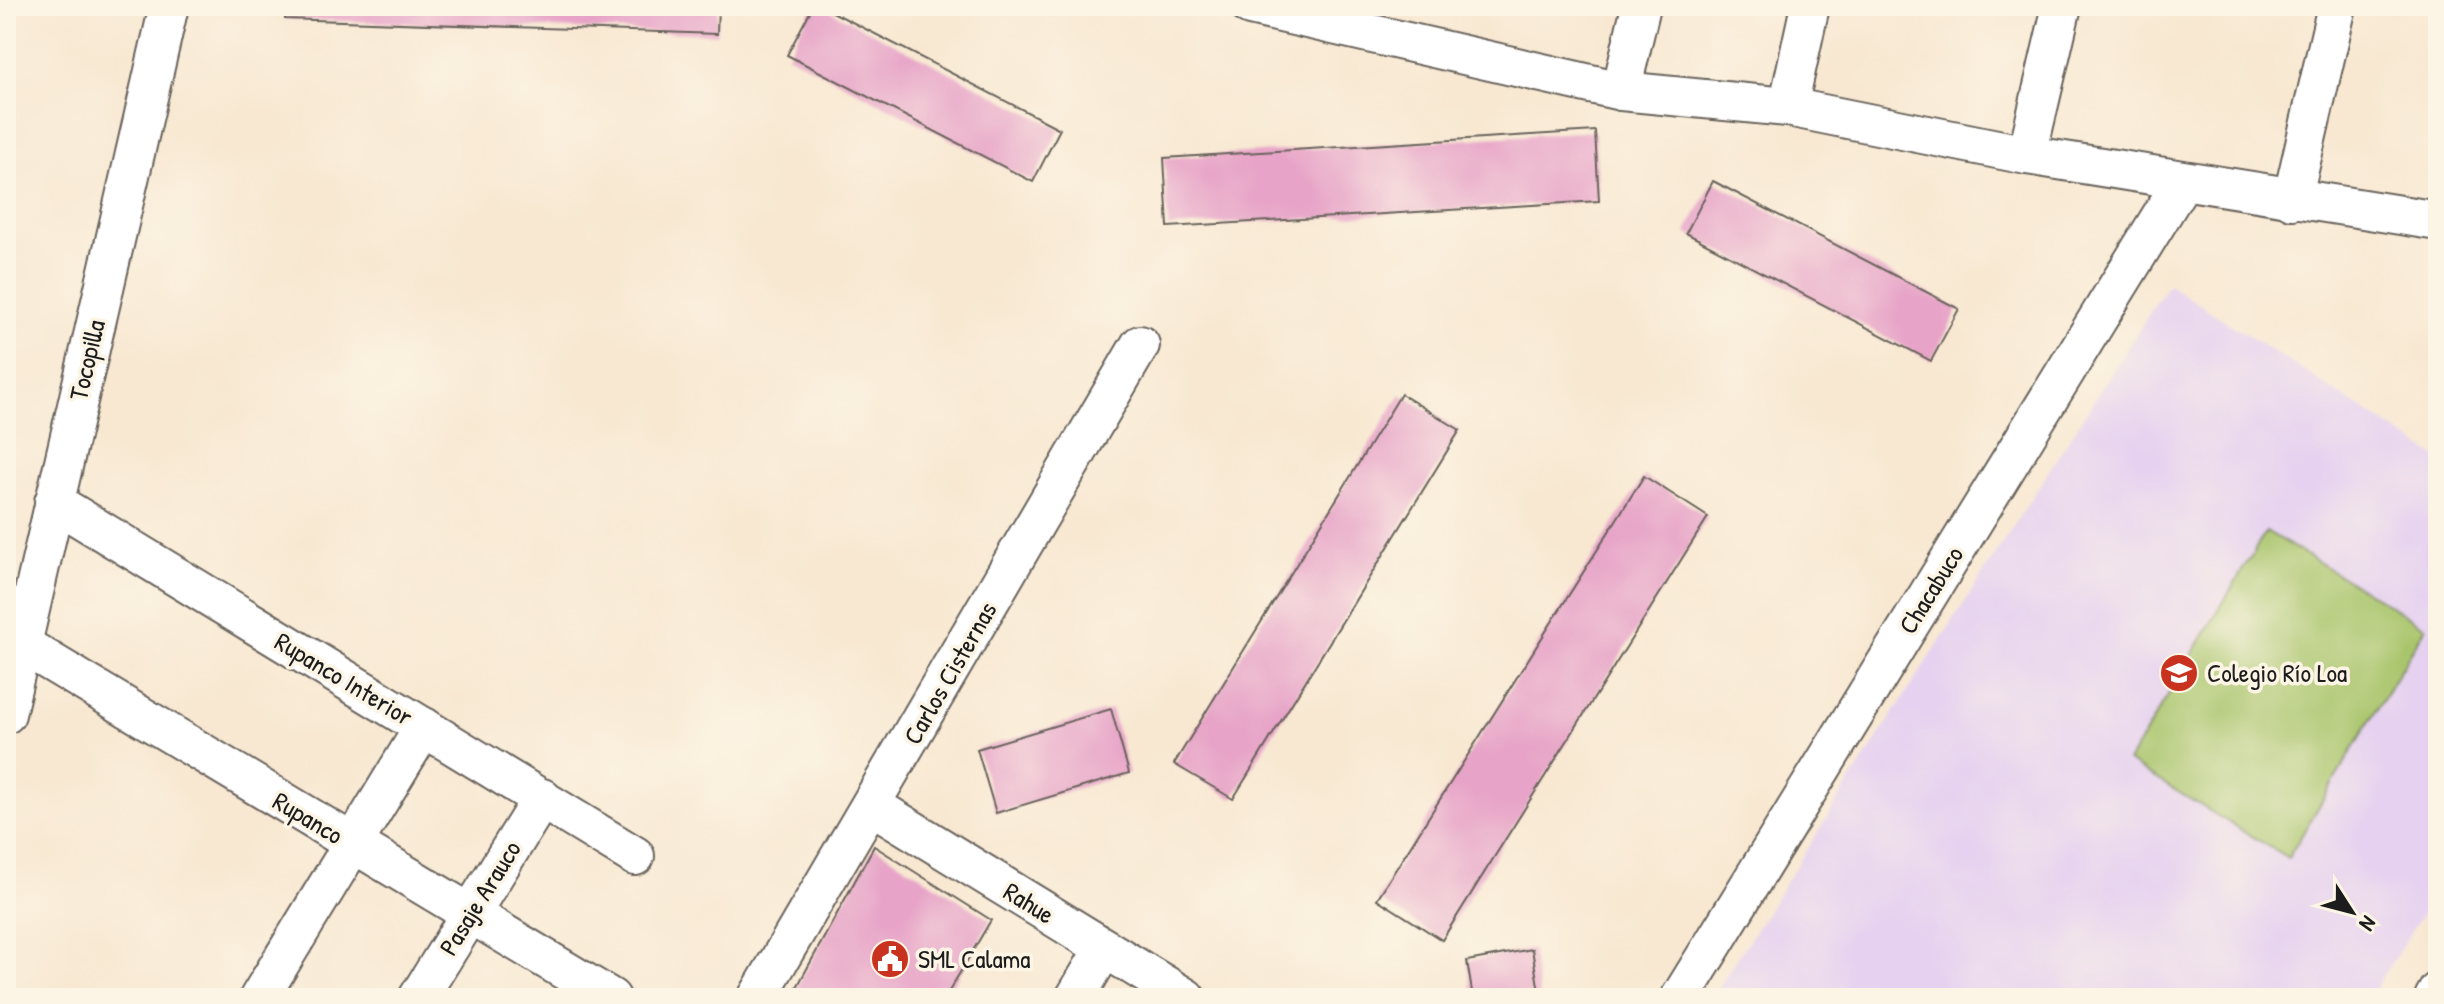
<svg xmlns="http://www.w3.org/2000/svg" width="2444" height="1004" font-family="'Patrick Hand',sans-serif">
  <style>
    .built { fill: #e6d2f0 }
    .green { fill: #a9c56c; stroke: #627044; stroke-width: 2 }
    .building { fill: #e7a4c8 }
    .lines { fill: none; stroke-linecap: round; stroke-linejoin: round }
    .minor-casing { stroke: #69635c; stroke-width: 42 }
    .minor { stroke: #fff; stroke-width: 38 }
    .labels { text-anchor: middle; stroke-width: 7; stroke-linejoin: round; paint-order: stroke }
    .street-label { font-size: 26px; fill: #1c1c1c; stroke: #fcf5e5 }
    .poi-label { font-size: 26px; fill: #1c1c1c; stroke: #fcf5e5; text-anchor: start }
  </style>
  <rect width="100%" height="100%" fill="#fcf5e5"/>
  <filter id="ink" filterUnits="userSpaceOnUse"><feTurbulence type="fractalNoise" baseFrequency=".0125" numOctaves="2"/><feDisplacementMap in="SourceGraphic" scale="16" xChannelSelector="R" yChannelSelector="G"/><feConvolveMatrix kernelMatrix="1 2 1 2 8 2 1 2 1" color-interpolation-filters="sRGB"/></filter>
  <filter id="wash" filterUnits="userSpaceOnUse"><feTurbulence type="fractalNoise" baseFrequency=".006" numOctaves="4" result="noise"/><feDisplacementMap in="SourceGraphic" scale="32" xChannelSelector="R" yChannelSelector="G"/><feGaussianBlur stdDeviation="1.8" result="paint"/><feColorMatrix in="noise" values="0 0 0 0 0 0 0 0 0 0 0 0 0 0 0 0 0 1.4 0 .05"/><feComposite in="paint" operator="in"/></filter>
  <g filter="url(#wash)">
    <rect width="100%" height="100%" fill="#f8e8d2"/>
    <path class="built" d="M2168 284 2438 458V889L2369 998H1712Z"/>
    <path class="green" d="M2266 531 2426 627 2288 858 2128 762Z"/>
    <g id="blocks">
      <g class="building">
        <path d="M286 6H718L717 34 285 19Z"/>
        <path d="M813 6H821L1060 129 1033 182 787 55Z"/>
        <path d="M1595 131 1599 201 1168 227 1164 158Z"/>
        <path d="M1713 181 1959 309 1931 361 1686 233Z"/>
        <path d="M1401 394 1460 430 1233 799 1174 764Z"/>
        <path d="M1644 476 1708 517 1442 940 1377 899Z"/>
        <path d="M1111 709 1129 773 996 813 977 749Z"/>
        <path d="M874 846 991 920 945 998H791Z"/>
        <path d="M1532 949 1540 998H1473L1467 961Z"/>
      </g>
    </g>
  </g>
  <g filter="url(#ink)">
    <use href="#blocks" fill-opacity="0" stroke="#69635c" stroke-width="2"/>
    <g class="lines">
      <defs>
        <g id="minor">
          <path d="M1250 6 1621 91 1788 107 2027 155 2438 221"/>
          <path d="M1621 91 1641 6"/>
          <path d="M1788 107 1810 6"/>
          <path d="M2027 155 2062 6"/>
          <path d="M2292 200 2337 6"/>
          <path d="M54 502 635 856"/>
          <path d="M6 635 611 998"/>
          <path d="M6 714 169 6"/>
          <path d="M873 806 1186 998"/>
          <path d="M259 998 424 727"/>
          <path d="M418 998 542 798"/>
          <path d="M757 998 1140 345"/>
          <path d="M1075 998 1104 949"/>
          <path d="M1680 998 2182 182"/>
          <path d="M2434 998 2438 991"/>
        </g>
      </defs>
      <use href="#minor" class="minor-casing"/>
      <use href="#minor" class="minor"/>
    </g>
  </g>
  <defs>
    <symbol id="school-disc" viewBox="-11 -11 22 22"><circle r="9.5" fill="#c8321e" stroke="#fcf5e5"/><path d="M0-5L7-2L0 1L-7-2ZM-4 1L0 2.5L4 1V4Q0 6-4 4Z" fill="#fff"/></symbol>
    <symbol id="civic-disc" viewBox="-11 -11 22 22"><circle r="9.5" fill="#c8321e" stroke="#fcf5e5"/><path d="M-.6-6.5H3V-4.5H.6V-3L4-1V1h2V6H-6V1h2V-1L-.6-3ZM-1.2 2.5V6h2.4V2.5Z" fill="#fff"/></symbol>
  </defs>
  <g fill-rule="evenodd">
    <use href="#school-disc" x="2157" y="651" width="44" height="44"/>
    <use href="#civic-disc" x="868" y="937" width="44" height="44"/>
  </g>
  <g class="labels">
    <g class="street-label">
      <text transform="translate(87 360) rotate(-77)" y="9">Tocopilla</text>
      <text transform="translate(1931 590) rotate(-58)" y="9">Chacabuco</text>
      <text transform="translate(950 673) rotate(-60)" y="9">Carlos Cisternas</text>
      <text transform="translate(344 679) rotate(31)" y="9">Rupanco Interior</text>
      <text transform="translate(308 818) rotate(31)" y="9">Rupanco</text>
      <text transform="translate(480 898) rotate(-58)" y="9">Pasaje Arauco</text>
      <text transform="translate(1029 903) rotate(32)" y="9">Rahue</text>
    </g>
    <g class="poi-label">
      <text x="2207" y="682">Colegio Río Loa</text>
      <text x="918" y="968">SML Calama</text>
    </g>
  </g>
  <rect width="2444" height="1004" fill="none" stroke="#fcf5e5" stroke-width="32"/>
  <g transform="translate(2352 912) rotate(126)" stroke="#fcf5e5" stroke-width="6" paint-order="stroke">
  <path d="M0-6L14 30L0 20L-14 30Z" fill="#1c1c1c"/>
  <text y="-12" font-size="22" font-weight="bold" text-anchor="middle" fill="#1c1c1c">N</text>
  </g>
</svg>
